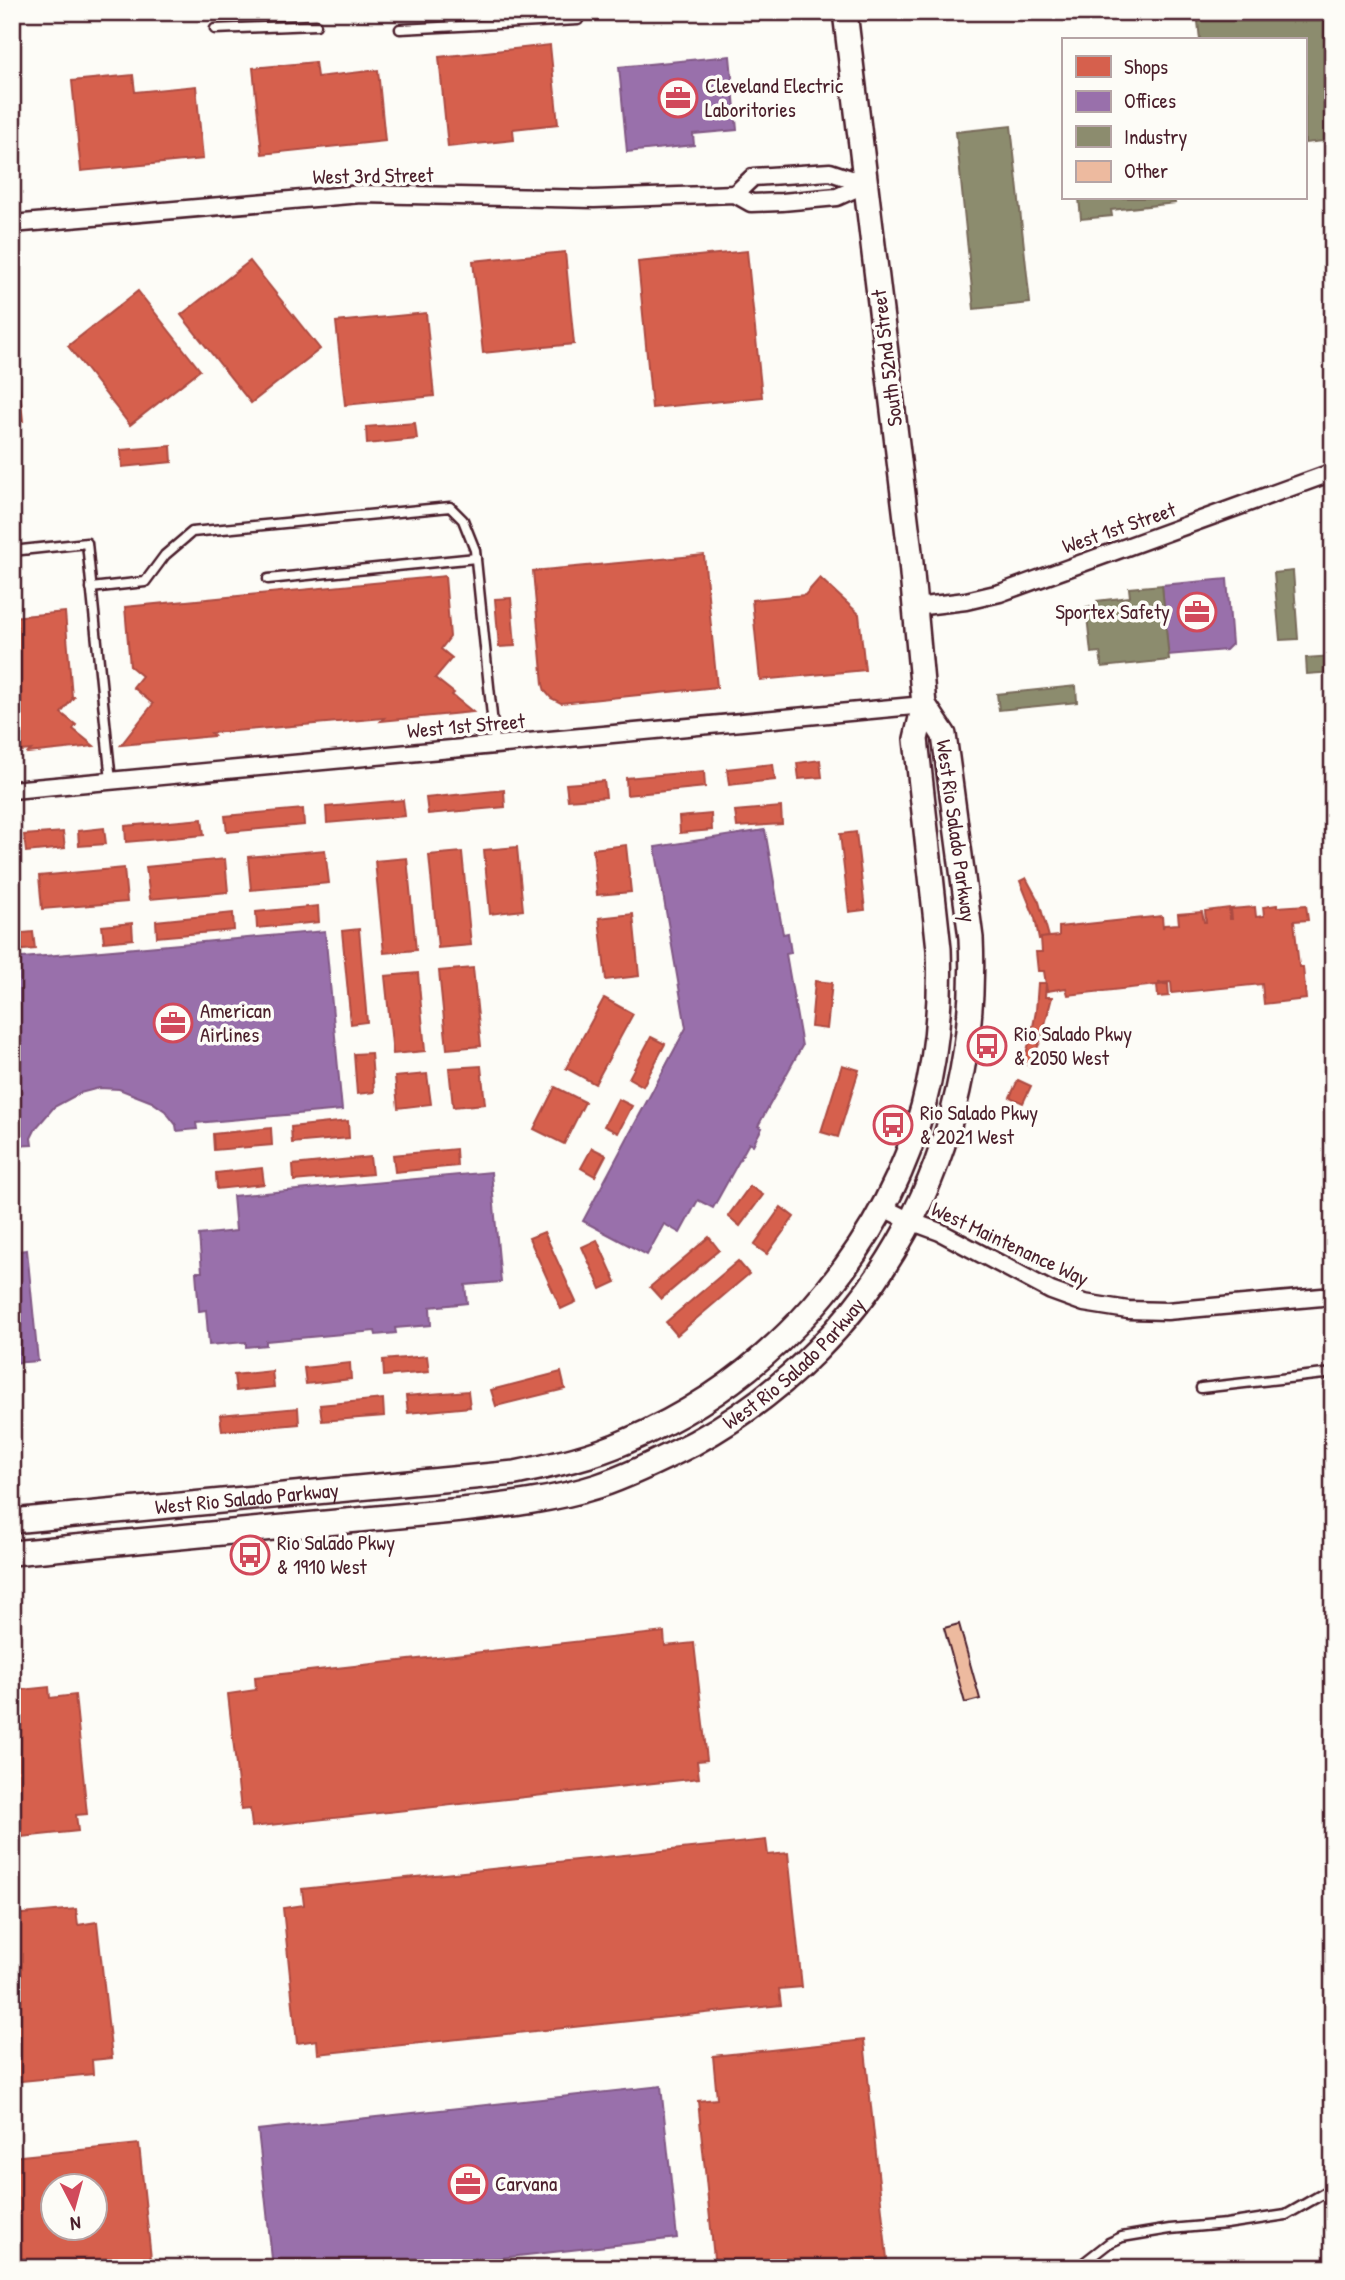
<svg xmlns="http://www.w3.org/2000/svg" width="1345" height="2280" font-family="'Patrick Hand',sans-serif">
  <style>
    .shops { fill: #d6604d; stroke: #ac4c43; stroke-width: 2; fill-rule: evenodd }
    .offices { fill: #9970ab; stroke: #815885; stroke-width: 2 }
    .industry { fill: #8c8c6e; stroke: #786b5a; stroke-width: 2 }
    .building { fill: #edba9f; stroke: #4a1f2b; stroke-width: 2 }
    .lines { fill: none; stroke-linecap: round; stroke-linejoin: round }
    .service-casing { stroke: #4a1f2b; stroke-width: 13 }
    .minor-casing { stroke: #4a1f2b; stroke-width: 21 }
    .secondary-casing { stroke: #4a1f2b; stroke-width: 28 }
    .service { stroke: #fdfcf7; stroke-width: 8 }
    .minor { stroke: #fdfcf7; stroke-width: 16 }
    .secondary { stroke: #fdfcf7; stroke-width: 23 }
    .labels { text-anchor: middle; stroke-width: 7; stroke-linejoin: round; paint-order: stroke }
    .poi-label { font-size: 21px; fill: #4a1f2b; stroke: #fdfcf7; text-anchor: start }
    .street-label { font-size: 21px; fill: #4a1f2b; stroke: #fdfcf7 }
  </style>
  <rect width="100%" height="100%" fill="#fdfcf7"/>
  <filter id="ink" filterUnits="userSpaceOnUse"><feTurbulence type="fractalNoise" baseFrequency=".0143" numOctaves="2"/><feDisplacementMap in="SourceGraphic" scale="14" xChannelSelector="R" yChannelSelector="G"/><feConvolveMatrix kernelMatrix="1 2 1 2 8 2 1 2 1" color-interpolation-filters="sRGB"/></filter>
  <g filter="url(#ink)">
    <g class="shops">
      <path d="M550 45 558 124 513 129 514 140 448 147 439 57Z"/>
      <path d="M315 62 317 77 378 70 385 141 262 154 253 68Z"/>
      <path d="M133 75 135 92 196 86 203 159 81 171 72 81Z"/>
      <path d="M12 104 21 175 12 176Z"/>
      <path d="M747 251 762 397 652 408 638 262Z"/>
      <path d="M565 252 574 344 483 353 473 261Z"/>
      <path d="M250 261 320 349 251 403 181 315Z"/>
      <path d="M138 291 200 370 130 425 68 346Z"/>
      <path d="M426 313 434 396 345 405 336 322Z"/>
      <path d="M12 337H14L23 421 12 422Z"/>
      <path d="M415 423 417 439 367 444 366 427Z"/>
      <path d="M171 446 172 462 122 467 121 450Z"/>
      <path d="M704 555 717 687 561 703 551 698 545 691 543 684 533 571Z"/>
      <path d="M445 576 450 637 441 649 452 658 435 678 454 693 452 695 473 712 381 721 384 718 211 733 214 736 121 745 153 704 133 687 142 676 130 666 125 607Z"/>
      <path d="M820 578 859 614 865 670 760 680 752 600 805 595Z"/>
      <path d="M511 598 515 646 499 647 495 599Z"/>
      <path d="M65 612 72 697H74L61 713 76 725 73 729 94 746 28 753 31 750 12 752V617Z"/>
      <path d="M820 760 822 777 799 779 797 763Z"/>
      <path d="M773 764 775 780 729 785 727 769Z"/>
      <path d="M704 771 705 787 627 795 626 778Z"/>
      <path d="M604 781 606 797 568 800 566 784Z"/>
      <path d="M504 790 505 807 428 814 426 798Z"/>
      <path d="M403 800 405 816 327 823 326 807Z"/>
      <path d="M781 807 782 824 737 827 735 811Z"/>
      <path d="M303 809 304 825 227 832 225 816Z"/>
      <path d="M711 814 712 830 680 833 679 817Z"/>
      <path d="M202 819 204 835 126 842 125 826Z"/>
      <path d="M104 828 106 844 79 846 78 831Z"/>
      <path d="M63 832 65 848 26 852 24 835Z"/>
      <path d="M856 832 865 910 849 912 840 834Z"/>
      <path d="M626 845 631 892 597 895 593 849Z"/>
      <path d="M517 847 523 910 490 914 484 850Z"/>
      <path d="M325 850 329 883 251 890 248 857Z"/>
      <path d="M462 852 471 945 438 948 429 855Z"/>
      <path d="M407 858 416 950 384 953 375 861Z"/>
      <path d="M225 859 228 892 150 899 146 867Z"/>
      <path d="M124 868 127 902 42 909 39 876Z"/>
      <path d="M1026 878 1039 902 1049 937 1039 939 1035 918 1020 881Z"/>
      <path d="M12 879H16L19 912H12Z"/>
      <path d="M1277 905V907L1306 905 1308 920 1294 921 1299 967H1303L1306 999 1264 1004 1262 984 1172 993 1171 982 1159 983V985L1168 984 1169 996 1158 997 1157 985 1068 995 1066 988 1047 991 1044 971H1038L1036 952H1042L1041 938 1059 936V927L1162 916 1163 928 1164 925 1179 924 1178 914 1202 912 1204 922H1206L1205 911 1229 908 1230 919H1232L1231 909 1255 907 1256 917 1264 916 1263 907Z"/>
      <path d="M318 906 319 922 257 928 256 912Z"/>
      <path d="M233 913 234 930 157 937 156 921Z"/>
      <path d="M633 914 639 976 606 980 599 918Z"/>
      <path d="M132 923 133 939 104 942 102 926Z"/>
      <path d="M359 929 367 1022 351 1024 342 931Z"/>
      <path d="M33 932 35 949 12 951V934Z"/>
      <path d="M473 968 481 1046 447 1049 439 971Z"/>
      <path d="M418 973 425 1051 393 1054 385 976Z"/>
      <path d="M815 981 832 983 827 1029 811 1027Z"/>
      <path d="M1038 983H1046L1045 997H1052L1041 1040 1029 1066 1023 1063 1031 1037 1036 1011Z"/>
      <path d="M604 998 633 1014 595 1084 566 1068Z"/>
      <path d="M651 1037 665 1044 643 1086 629 1078Z"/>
      <path d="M371 1053 374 1092 357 1094 354 1054Z"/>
      <path d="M842 1065 859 1070 838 1137 821 1132Z"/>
      <path d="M481 1066 485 1104 453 1107 449 1068Z"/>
      <path d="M427 1074 431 1104 398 1108 395 1077Z"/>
      <path d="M1018 1080 1031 1086 1023 1103 1010 1097Z"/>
      <path d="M555 1087 585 1102 564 1144 534 1129Z"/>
      <path d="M618 1099 632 1106 618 1133 604 1126Z"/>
      <path d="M348 1121 349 1138 292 1143 291 1127Z"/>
      <path d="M271 1128 272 1145 214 1150 213 1134Z"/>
      <path d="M592 1148 606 1155 595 1176 581 1168Z"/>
      <path d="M456 1149 457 1166 395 1172 393 1155Z"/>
      <path d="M370 1157 372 1174 294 1181 293 1165Z"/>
      <path d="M262 1168 264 1184 217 1189 216 1173Z"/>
      <path d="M750 1186 763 1195 740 1226 728 1216Z"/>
      <path d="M781 1207 794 1217 767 1254 754 1245Z"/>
      <path d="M544 1232 576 1302 561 1309 529 1238Z"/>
      <path d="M709 1237 719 1250 661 1299 650 1287Z"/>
      <path d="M597 1240 616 1282 601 1289 582 1247Z"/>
      <path d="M738 1261 749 1274 677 1335 666 1322Z"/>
      <path d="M427 1356 429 1372 384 1376 383 1360Z"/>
      <path d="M350 1363 351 1379 306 1384 304 1368Z"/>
      <path d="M272 1371 274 1387 236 1391 234 1375Z"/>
      <path d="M561 1372 565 1389 496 1406 491 1390Z"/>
      <path d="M468 1391 470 1407 408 1413 406 1396Z"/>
      <path d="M383 1399 384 1416 322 1421 320 1405Z"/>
      <path d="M298 1408 299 1424 222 1431 220 1415Z"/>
      <path d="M664 1632 665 1646 694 1643 707 1760 697 1761 699 1778 252 1827 250 1809 241 1810 228 1694 256 1690 255 1677Z"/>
      <path d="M49 1687 50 1698 75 1695 87 1814 76 1815 78 1831 12 1838V1691Z"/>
      <path d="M766 1840 768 1855 788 1853 802 1987 779 1989 781 2005 318 2054 317 2040 297 2043 283 1908 304 1905 302 1889Z"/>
      <path d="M76 1909 78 1925 97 1922 112 2058 92 2060 93 2074 12 2082V1915Z"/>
      <path d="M864 2040 888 2268H715L698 2101 717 2099 713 2056Z"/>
      <path d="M139 2144 152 2268H12V2157ZM52 2186H94V2228H52Z"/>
    </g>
    <g class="offices">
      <path d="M730 56 737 130 693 134 694 145 627 152 619 67Z"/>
      <path d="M1227 579 1232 644 1226 650 1168 655 1162 585Z"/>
      <path d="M765 830 783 934 788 933 791 953 786 954 802 1046 758 1126 762 1128 753 1145 749 1143 713 1208 698 1200 680 1233 664 1224 647 1255 583 1221 686 1028 655 847Z"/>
      <path d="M325 931 342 1110 196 1123 197 1129 177 1131 176 1125 165 1111 152 1102 119 1089 99 1088 80 1093 54 1107 36 1128 31 1138 32 1145 13 1146 12 959Z"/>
      <path d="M491 1172 501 1282 465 1285 467 1303 430 1307 431 1325 395 1328 396 1333 376 1335 375 1331 266 1341V1345L246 1347V1342L209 1345 206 1310 199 1311 196 1272H202L199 1235 236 1231 233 1196Z"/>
      <path d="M27 1250 38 1361 12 1363V1252Z"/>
      <path d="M661 2086 677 2238 411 2268H273L258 2130Z"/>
    </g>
    <g class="industry">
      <path d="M1197 12H1327L1333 57V140L1305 143V40H1200Z"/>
      <path d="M1011 126 1030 303 974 309 956 132Z"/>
      <path d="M1079 198H1174L1175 203 1111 210 1112 216 1081 219Z"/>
      <path d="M1293 571 1298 639 1280 640 1274 573Z"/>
      <path d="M1162 585 1169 660 1102 667 1100 652 1091 653 1086 607 1097 606V601L1130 597 1129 588Z"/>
      <path d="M1333 656V672L1307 674 1306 658Z"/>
      <path d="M1076 686 1077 702 999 710 997 694Z"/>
    </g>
    <g class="building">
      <path d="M892 1116 900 1118 894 1134 887 1132Z"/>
      <path d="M959 1624 980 1699 965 1703 944 1628Z"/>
    </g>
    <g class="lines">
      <defs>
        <g id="service">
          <path d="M215 29 316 25"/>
          <path d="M400 29 578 20"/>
          <path d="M12 551 87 543 111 781"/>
          <path d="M268 579 476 558"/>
          <path d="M91 588 145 582 165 555 192 532 450 507 463 520 475 550 495 745"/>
          <path d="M1201 1388 1333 1373"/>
          <path d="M1077 2268 1109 2243 1122 2237 1170 2229 1226 2224 1286 2215 1333 2188"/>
        </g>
        <g id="minor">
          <path d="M735 194 753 177 830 172 866 184"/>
          <path d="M12 224 361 194 594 199 735 194 751 203 782 202 837 197 866 184"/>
          <path d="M915 607 966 601 1000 593 1333 472"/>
          <path d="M12 790 924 705"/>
          <path d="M882 1207 910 1221 940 1232 1051 1291 1084 1303 1128 1310 1167 1311 1333 1296"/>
        </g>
        <g id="secondary">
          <path id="s1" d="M12 1521 515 1473C553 1465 592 1457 627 1441 769 1381 882 1255 923 1107 937 1055 941 1002 939 949L916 739 924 705 910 552 845 12"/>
          <path id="s2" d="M12 1553 462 1510C508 1505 554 1500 598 1486 631 1475 663 1459 694 1443 879 1341 981 1147 971 938L944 735 924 705"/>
        </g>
      </defs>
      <use href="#service" class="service-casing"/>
      <use href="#minor" class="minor-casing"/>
      <use href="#secondary" class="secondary-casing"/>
      <use href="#service" class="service"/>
      <use href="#minor" class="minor"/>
      <use href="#secondary" class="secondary"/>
    </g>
  </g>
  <defs>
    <symbol id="office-ring" viewBox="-11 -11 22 22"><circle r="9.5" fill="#fdfcf7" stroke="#d1495b" stroke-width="1.5"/><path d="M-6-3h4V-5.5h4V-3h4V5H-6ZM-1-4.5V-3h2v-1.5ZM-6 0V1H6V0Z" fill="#d1495b"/></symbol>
    <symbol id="bus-ring" viewBox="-11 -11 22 22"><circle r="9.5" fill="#fdfcf7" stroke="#d1495b" stroke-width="1.5"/><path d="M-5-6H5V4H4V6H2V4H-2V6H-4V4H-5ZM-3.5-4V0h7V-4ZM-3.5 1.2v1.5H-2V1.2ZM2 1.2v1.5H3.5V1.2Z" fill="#d1495b"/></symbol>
  </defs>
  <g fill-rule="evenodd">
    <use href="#office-ring" x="656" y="76" width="44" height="44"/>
    <use href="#office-ring" x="1175" y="590" width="44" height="44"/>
    <use href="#office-ring" x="151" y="1001" width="44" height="44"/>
    <use href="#bus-ring" x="965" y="1024" width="44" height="44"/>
    <use href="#bus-ring" x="871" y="1103" width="44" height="44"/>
    <use href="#bus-ring" x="228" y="1533" width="44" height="44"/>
    <use href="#office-ring" x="446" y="2162" width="44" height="44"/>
  </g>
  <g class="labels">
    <g class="poi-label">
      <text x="705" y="93">Cleveland Electric<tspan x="705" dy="24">Laboritories</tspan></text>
      <text x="1170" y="619" text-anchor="end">Sportex Safety</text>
      <text x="200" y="1018">American<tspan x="200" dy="24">Airlines</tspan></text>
      <text x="1014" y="1041">Rio Salado Pkwy<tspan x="1014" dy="24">&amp; 2050 West</tspan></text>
      <text x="920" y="1120">Rio Salado Pkwy<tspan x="920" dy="24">&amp; 2021 West</tspan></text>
      <text x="277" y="1550">Rio Salado Pkwy<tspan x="277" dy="24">&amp; 1910 West</tspan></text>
      <text x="495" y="2191">Carvana</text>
    </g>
    <g class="street-label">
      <text transform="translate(373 176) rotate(-1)" y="7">West 3rd Street</text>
      <text transform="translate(887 358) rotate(-97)" y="7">South 52nd Street</text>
      <text transform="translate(1119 528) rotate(-19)" y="7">West 1st Street</text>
      <text transform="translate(466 726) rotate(-5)" y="7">West 1st Street</text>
      <text transform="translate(956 831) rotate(82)" y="7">West Rio Salado Parkway</text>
      <text transform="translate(1010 1244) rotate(25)" y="7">West Maintenance Way</text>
      <text dy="7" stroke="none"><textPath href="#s2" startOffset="824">West Rio Salado Parkway</textPath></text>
      <text dy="7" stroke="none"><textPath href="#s1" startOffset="236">West Rio Salado Parkway</textPath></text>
    </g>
  </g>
  <rect width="1345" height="2280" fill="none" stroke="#fdfcf7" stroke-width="42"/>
  <rect x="21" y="21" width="1303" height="2238" fill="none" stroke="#4a1f2b" stroke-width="2.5" filter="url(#ink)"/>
  <rect x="1062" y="38" width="245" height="161" fill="#fdfcf7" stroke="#b5a4a5" stroke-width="2"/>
  <rect x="1076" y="56" width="35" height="21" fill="#d6604d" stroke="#b5a4a5" stroke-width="2"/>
  <text x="1124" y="74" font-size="21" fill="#4a1f2b">Shops</text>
  <rect x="1076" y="91" width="35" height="21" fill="#9970ab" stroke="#b5a4a5" stroke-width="2"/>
  <text x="1124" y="108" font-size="21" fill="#4a1f2b">Offices</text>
  <rect x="1076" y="126" width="35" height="21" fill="#8c8c6e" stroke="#b5a4a5" stroke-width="2"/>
  <text x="1124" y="144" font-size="21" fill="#4a1f2b">Industry</text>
  <rect x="1076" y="161" width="35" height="21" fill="#edba9f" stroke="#b5a4a5" stroke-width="2"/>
  <text x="1124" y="178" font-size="21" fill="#4a1f2b">Other</text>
  <g transform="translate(74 2207) rotate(174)"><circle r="33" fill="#fdfcf7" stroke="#b5a4a5" stroke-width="2"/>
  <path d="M0-5L12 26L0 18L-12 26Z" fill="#d1495b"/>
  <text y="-10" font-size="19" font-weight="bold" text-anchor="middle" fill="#4a1f2b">N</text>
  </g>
</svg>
